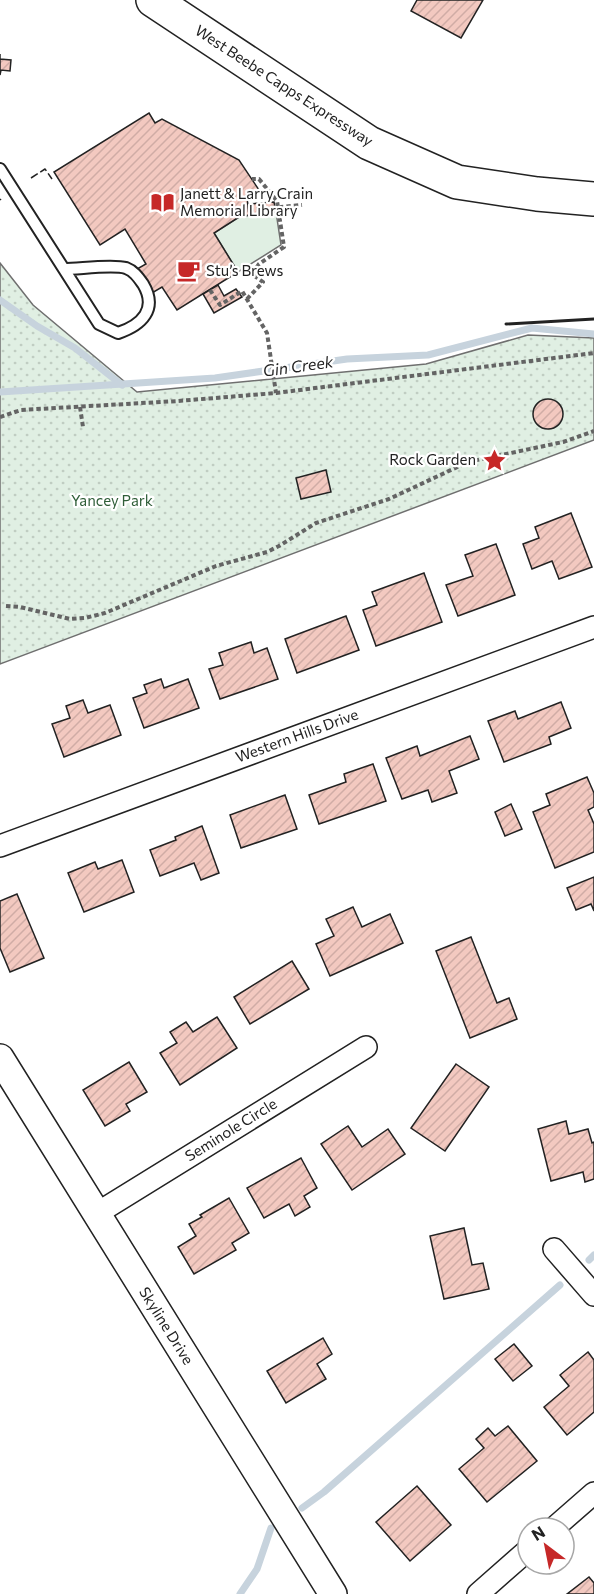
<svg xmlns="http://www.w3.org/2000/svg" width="594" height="1594" font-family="Commissioner,sans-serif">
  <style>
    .grass { fill: #e0efe3; stroke: #6f6f6f; stroke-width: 1.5 }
    .park { fill: url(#park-dots); stroke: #6f6f6f; stroke-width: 1.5 }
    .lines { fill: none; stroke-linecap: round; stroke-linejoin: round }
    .stream { stroke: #c7d3dd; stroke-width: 7 }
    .building { fill: url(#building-hatch); stroke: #222; stroke-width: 1.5 }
    .service-casing { stroke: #222; stroke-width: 14 }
    .minor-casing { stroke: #222; stroke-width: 24 }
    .tertiary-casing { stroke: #222; stroke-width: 30 }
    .primary-casing { stroke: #222; stroke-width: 36 }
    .path { stroke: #646464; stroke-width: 4; stroke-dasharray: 4.5 3; stroke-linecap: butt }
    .service { stroke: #fff; stroke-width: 10 }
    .minor { stroke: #fff; stroke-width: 21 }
    .tertiary { stroke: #fff; stroke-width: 27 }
    .primary { stroke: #fff; stroke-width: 33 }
    .fence { stroke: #222; stroke-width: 1.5; stroke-dasharray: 8 3; stroke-linecap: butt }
    .wall { stroke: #222; stroke-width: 3 }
    .labels { text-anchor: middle; stroke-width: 4.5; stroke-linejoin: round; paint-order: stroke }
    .street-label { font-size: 15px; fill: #222; stroke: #fff }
    .poi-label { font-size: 15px; fill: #222; stroke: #fff; text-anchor: start }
    .park-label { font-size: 15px; fill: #2f5e38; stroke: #fff }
    .water-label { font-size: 16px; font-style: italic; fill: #222; stroke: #fff }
  </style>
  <defs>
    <pattern id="park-dots" width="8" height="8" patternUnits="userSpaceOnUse" patternTransform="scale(1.5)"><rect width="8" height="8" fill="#e0efe3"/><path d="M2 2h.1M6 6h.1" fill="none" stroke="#c0cdc2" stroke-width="1.8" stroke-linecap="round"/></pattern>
    <pattern id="building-hatch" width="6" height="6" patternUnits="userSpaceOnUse" patternTransform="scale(1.5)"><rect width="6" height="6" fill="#f3c9c0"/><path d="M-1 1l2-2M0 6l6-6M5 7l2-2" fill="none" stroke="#d0aca5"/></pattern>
  </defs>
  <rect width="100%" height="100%" fill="#fff"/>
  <path class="grass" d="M276 212 281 245 238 272 214 233 239 217Z"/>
  <path class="park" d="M0 263 33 305 137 392 426 364 528 335 594 338V440L0 664Z"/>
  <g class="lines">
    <g class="stream">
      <path d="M0 300 37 326 75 348 122 385"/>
      <path d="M0 392 215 378 347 359 428 355 532 328 594 334"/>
      <path d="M589 1260 594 1255"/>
      <path d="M302 1508 324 1492 560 1285"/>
      <path d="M240 1594 257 1569 271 1528"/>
    </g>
  </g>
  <g class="building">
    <path d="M417 0H483L461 38 411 11Z"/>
    <path d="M0 54V59L11 60 10 71 1 70 0 75Z"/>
    <path d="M149 113 155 123 162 119 239 160 259 190 247 197 249 215 239 217 214 233 238 272 177 310 162 287 152 293 137 269 146 264 125 229 100 245 54 172Z"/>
    <path d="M274 202 276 212 249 215 248 204Z"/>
    <path d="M218 285 224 296 236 289 242 297 214 313 203 294Z"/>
    <circle cx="548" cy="414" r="15"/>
    <path d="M326 470 331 492 301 499 296 478Z"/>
    <path d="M571 513 592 567 559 579 552 561 532 569 523 544 539 538 535 527Z"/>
    <path d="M496 544 515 595 458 616 446 585 473 576 465 555Z"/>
    <path d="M424 573 442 622 376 646 363 610 377 605 372 592Z"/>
    <path d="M346 616 359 650 297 673 285 639Z"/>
    <path d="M251 642 254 653 267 648 278 679 220 699 209 669 223 665 219 653Z"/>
    <path d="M161 679 164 688 188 679 199 708 144 728 133 698 147 693 144 685Z"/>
    <path d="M83 700 88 713 110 705 121 735 64 757 52 724 70 718 66 706Z"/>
    <path d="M561 702 571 728 549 737 551 744 504 762 488 721 515 711 518 719Z"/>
    <path d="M470 736 479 759 449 771 457 793 432 802 428 790 402 799 386 758 417 746 420 756Z"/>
    <path d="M373 764 386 801 319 824 309 795 346 782 344 774Z"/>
    <path d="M587 777 594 793V807L588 810 594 824V852L555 868 533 812 550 805 546 794Z"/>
    <path d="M285 795 297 829 241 848 230 815Z"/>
    <path d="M511 804 522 829 505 836 495 812Z"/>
    <path d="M202 826 219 873 201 880 194 863 160 876 150 850 176 840 175 837Z"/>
    <path d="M122 860 134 892 84 912 68 873 95 862 98 869Z"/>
    <path d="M594 877V911L591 904 576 910 567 888Z"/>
    <path d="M17 894 44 958 10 972 0 948V901Z"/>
    <path d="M353 907 362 927 390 914 403 943 330 976 316 944 334 936 326 919Z"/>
    <path d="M471 937 497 1003 509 998 517 1019 470 1038 436 951Z"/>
    <path d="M292 961 309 989 250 1024 234 997Z"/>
    <path d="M217 1017 237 1048 180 1085 160 1053 177 1043 170 1032 186 1022 193 1032Z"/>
    <path d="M129 1062 147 1092 126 1104 130 1111 105 1126 83 1090Z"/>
    <path d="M456 1064 489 1087 445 1151 411 1128Z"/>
    <path d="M566 1121 569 1134 588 1129 592 1143 594 1142V1179L585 1182 583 1172 551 1181 538 1129Z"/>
    <path d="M348 1126 362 1147 388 1129 405 1154 352 1190 321 1144Z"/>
    <path d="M301 1158 317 1188 304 1196 310 1207 295 1216 289 1204 264 1218 247 1188Z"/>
    <path d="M229 1198 249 1233 232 1243 236 1250 194 1274 178 1247 196 1236 189 1224 202 1217 200 1215Z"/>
    <path d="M464 1228 472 1265 483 1263 489 1289 444 1299 430 1236Z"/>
    <path d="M323 1338 332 1354 317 1364 326 1379 286 1403 267 1371Z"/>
    <path d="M514 1344 532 1366 513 1381 495 1359Z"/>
    <path d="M588 1352 594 1360V1412L567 1435 544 1407 569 1386 560 1375Z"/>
    <path d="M508 1426 537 1461 487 1502 459 1469 484 1448 476 1439 488 1428 495 1436Z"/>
    <path d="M417 1486 451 1525 410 1561 376 1522Z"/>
    <path d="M589 1577 594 1583V1594H567Z"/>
  </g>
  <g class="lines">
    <defs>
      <path id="service" d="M0 169 99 324 118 333C142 325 158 309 143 284 138 277 134 271 126 268 113 264 79 269 64 269"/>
      <g id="minor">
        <path d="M0 846 594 627"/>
        <path d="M96 1214 366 1047"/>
        <path d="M554 1249 594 1295"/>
        <path d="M554 1528 594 1493"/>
        <path d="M478 1594 528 1550"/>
      </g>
      <path id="tertiary" d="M0 1058 333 1594"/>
      <path id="primary" d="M153 0 369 143 457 182 537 194 594 199"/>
    </defs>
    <use href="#service" class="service-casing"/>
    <use href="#minor" class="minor-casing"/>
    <use href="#tertiary" class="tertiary-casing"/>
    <use href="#primary" class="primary-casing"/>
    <g class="path">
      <path d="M249 210 302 205"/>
      <path d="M210 290 220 305 242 291 267 333 276 393"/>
      <path d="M247 299 263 282 252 274 259 264 284 247 277 201 259 179H252"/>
      <path d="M80 407 83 427"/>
      <path d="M0 417 21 410 178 401 276 393 594 353"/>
      <path d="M6 606 20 607 70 619 85 618 105 613 216 566 267 552 279 546 316 523 389 499 468 462 563 442 594 431"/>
    </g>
    <use href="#service" class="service"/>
    <use href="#minor" class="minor"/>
    <use href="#tertiary" class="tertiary"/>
    <use href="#primary" class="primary"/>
    <g class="fence">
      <path d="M31 178 45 169 52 179"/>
      <path d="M0 200 1 199"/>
    </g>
    <path class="wall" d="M506 324 594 319"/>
  </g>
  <defs>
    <symbol id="library-bare" viewBox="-9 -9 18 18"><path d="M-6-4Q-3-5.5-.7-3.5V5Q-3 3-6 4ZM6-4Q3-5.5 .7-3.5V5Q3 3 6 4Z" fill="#c62828" stroke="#fff" stroke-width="2.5" paint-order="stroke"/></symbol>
    <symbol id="cafe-bare" viewBox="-9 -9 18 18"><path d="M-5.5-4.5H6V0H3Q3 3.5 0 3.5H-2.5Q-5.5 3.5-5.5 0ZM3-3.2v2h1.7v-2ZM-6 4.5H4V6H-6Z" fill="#c62828" stroke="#fff" stroke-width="2.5" paint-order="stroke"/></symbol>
    <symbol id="sight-bare" viewBox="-9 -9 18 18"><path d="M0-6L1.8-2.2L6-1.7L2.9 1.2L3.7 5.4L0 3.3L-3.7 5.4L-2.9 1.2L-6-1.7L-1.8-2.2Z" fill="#c62828" stroke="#fff" stroke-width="2.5" paint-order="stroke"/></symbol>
  </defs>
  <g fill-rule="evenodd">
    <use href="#library-bare" x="146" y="186" width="33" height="33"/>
    <use href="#cafe-bare" x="172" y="254" width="33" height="33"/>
    <use href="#sight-bare" x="478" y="444" width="33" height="33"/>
  </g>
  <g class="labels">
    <g class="street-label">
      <text transform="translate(284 86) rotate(33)" y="5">West Beebe Capps Expressway</text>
      <text transform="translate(297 736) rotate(-20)" y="5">Western Hills Drive</text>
      <text transform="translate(231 1130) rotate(-32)" y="5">Seminole Circle</text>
      <text transform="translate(166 1326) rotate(58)" y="5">Skyline Drive</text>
    </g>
    <g class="poi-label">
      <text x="180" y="199">Janett &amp; Larry Crain<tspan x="180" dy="17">Memorial Library</tspan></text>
      <text x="206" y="276">Stu’s Brews</text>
      <text x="476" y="465" text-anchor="end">Rock Garden</text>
    </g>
    <g class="park-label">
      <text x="112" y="506">Yancey Park</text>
    </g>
    <g class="water-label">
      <text transform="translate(298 366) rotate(-8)" y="6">Gin Creek</text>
    </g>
  </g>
  <g transform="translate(546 1546) rotate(328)"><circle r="28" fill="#ffffff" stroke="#a7a7a7" stroke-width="1.5"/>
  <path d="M0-4.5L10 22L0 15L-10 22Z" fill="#c62828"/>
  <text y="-9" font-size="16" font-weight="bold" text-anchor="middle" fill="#222222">N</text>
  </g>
</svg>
